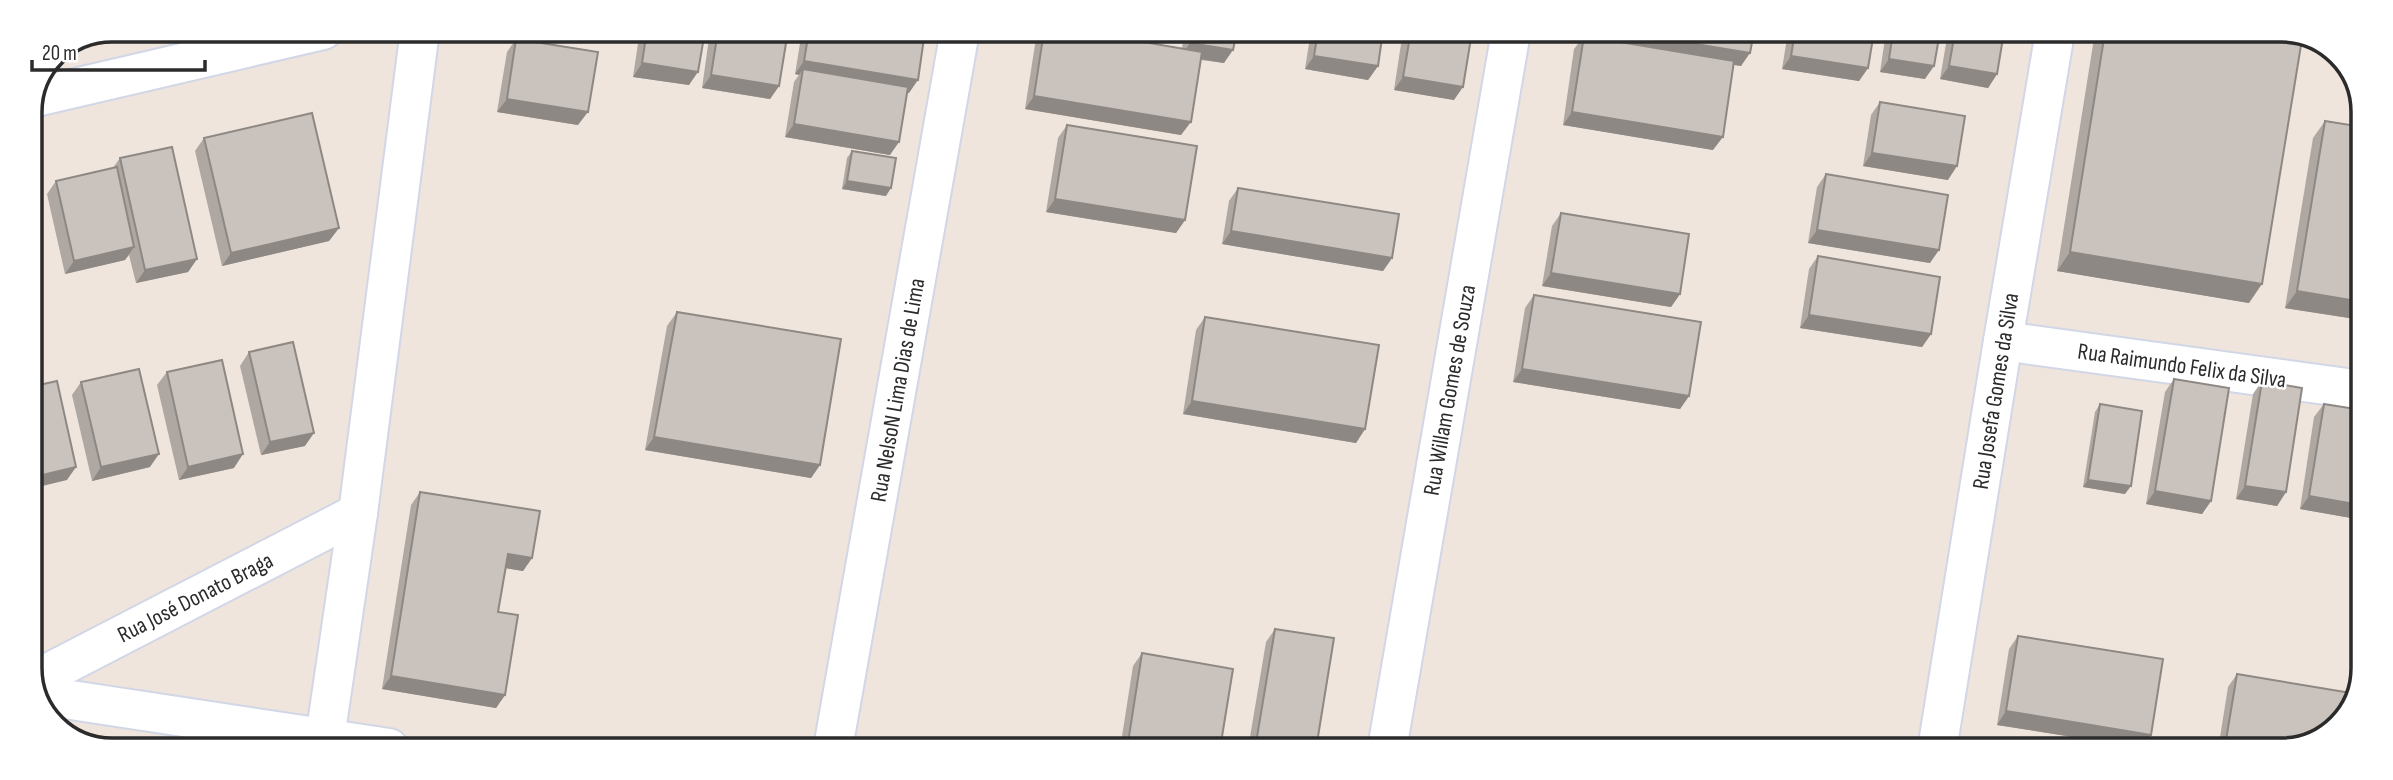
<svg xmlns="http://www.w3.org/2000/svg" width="2393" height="780" font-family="'Sofia Sans Condensed',sans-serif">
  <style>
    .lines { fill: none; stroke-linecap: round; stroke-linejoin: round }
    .street-casing { stroke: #d1d7e6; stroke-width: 42 }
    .street { stroke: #fff; stroke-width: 38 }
    .wall { fill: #aea7a2 }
    .shaded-wall { fill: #8d8884 }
    .building { fill: #cac2bc; stroke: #8d8884; stroke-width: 2 }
    .labels { text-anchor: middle; stroke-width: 5; stroke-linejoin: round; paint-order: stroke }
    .street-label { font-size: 23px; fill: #2b2b2b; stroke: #fff }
    .rim { fill: none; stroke: #2b2b2b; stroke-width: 3.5 }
  </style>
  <rect width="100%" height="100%" fill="#efe5dc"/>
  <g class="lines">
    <defs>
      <g id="street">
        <path d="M36 97 323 30"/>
        <path d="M2003 341 2362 390"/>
        <path d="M33 681 358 513"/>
        <path d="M38 695 389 748"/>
        <path d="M325 738 358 513 420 30"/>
        <path d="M833 748 960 31"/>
        <path d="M1387 749 1511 32"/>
        <path d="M1937 750 2003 341 2055 32"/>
      </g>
    </defs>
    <use href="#street" class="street-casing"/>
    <use href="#street" class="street"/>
  </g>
  <g class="wall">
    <path d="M640 30 705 31 689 85 633 77Z"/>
    <path d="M710 31H788L779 86 770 99 702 88Z"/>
    <path d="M802 31H925L909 93H907L890 155 785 137 794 82 799 75 795 74Z"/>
    <path d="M1041 31H1080L1182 48 1185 31H1237L1224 63 1201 60 1181 135 1025 109 1036 38Z"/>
    <path d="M1311 31H1383L1378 66 1368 80 1305 69Z"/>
    <path d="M1403 31 1472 32 1454 100 1394 90Z"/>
    <path d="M1585 32H1754L1741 66 1734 65 1713 150 1563 125 1574 49 1584 36Z"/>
    <path d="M1788 32H1874L1868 68 1859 81 1782 69Z"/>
    <path d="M1886 32H1940L1925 79 1880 72Z"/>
    <path d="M1948 32H2004L1997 74 1988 88 1940 79Z"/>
    <path d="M2095 32 2303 33 2249 303 2057 271Z"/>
    <path d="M516 39 578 125 497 112 507 52Z"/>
    <path d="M1880 102 1948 180 1863 166 1871 115Z"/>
    <path d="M2325 121 2363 127 2362 320 2285 308 2313 138Z"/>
    <path d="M1067 125 1185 220 1176 233 1046 212 1058 138Z"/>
    <path d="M204 138 339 228 329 241 222 266 195 151Z"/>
    <path d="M852 151 886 196 842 189 847 158Z"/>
    <path d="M120 158 197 259 188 272 136 283 129 255 125 260 65 274 47 194 56 181 113 168Z"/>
    <path d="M1826 174 1930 263 1808 243 1817 187Z"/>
    <path d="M1238 188 1392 258 1383 271 1222 244 1229 201Z"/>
    <path d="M1561 213 1680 294 1671 307 1542 286 1552 226Z"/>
    <path d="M1818 256 1931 334 1922 347 1800 328 1809 269Z"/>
    <path d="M1534 295 1689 396 1680 409 1513 382 1525 308Z"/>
    <path d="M677 312 820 465 811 478 645 450 667 326Z"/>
    <path d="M1205 317 1365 429 1356 443 1183 414 1196 330Z"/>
    <path d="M249 352 305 446 261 455 240 366Z"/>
    <path d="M167 372 234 468 179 480 157 385Z"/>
    <path d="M2174 379 2211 501 2202 514 2146 504 2165 392Z"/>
    <path d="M2262 381 2286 492 2277 506 2236 499 2253 394Z"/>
    <path d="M81 382 150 467 92 481 72 395Z"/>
    <path d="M2100 404 2125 494 2083 487 2095 412Z"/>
    <path d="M2324 404 2360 505 2351 518 2300 509 2314 417Z"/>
    <path d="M420 492 532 558 523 571 505 568 498 612 505 695 496 708 382 689 411 505Z"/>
    <path d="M1275 629 1316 749H1248L1266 642Z"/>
    <path d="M2018 636 2142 748 1997 725 2009 649Z"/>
    <path d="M1142 653 1220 749H1120L1133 666Z"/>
    <path d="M2237 674 2282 750H2218L2228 687Z"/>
  </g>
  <g class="shaded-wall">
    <path d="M112 30H129L125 36 61 51Z"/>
    <path d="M1107 31H1162L1155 41 1106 32Z"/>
    <path d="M1589 32H1623L1750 53 1741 66 1583 40Z"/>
    <path d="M1190 43 1233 50 1224 63 1181 56Z"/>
    <path d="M1314 56 1378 66 1368 80 1305 69Z"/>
    <path d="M1791 56 1868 68 1859 81 1782 69Z"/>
    <path d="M1889 59 1934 66 1925 79 1880 72Z"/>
    <path d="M804 61 918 80 909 93 802 76 803 69 799 75 795 74Z"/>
    <path d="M642 63 698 72 689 85 633 77Z"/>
    <path d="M1949 66 1997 74 1988 88 1940 79Z"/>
    <path d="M711 75 779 86 770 99 702 88Z"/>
    <path d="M1403 77 1463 87 1454 100 1394 90Z"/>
    <path d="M1034 96 1191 122 1181 135 1025 109Z"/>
    <path d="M507 99 588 112 578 125 497 112Z"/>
    <path d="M1572 112 1723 137 1713 150 1563 125Z"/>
    <path d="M794 124 899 142 890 155 785 137Z"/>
    <path d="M1872 153 1957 166 1948 180 1863 166Z"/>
    <path d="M847 181 891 188 886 196 842 189Z"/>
    <path d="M1055 199 1185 220 1176 233 1046 212Z"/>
    <path d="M339 228 329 241 222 266 231 253Z"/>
    <path d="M1817 230 1939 250 1930 263 1808 243Z"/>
    <path d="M1231 231 1392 258 1383 271 1222 244Z"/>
    <path d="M134 247 125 260 65 274 74 261Z"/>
    <path d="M2070 252 2262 284 2249 303 2057 271Z"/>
    <path d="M197 259 188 272 136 283 145 270Z"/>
    <path d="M1551 273 1680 294 1671 307 1542 286Z"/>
    <path d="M2297 291 2362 302V320L2285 308Z"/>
    <path d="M1809 315 1931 334 1922 347 1800 328Z"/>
    <path d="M1522 369 1689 396 1680 409 1513 382Z"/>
    <path d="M1192 401 1365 429 1356 443 1183 414Z"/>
    <path d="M314 433 305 446 261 455 270 442Z"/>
    <path d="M654 437 820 465 811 478 645 450Z"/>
    <path d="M159 454 150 467 92 481 101 467Z"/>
    <path d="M243 454 234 468 179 480 188 467Z"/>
    <path d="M76 467 67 480 30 489V478Z"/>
    <path d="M2088 480 2131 486 2125 494 2083 487Z"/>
    <path d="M2245 486 2286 492 2277 506 2236 499Z"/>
    <path d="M2155 491 2211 501 2202 514 2146 504Z"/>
    <path d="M2309 496 2360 505 2351 518 2300 509Z"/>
    <path d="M508 554 532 558 523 571 499 567Z"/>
    <path d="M391 676 505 695 496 708 382 689Z"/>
    <path d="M2006 711 2151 735 2142 748 1997 725Z"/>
    <path d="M2225 746 2250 750H2223Z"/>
  </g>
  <g class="building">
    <path d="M647 30 705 31 698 72 642 63Z"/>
    <path d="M718 31H788L779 86 711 75Z"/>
    <path d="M809 31H925L918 80 804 61Z"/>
    <path d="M1044 31H1080L1202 52 1191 122 1034 96Z"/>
    <path d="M1192 31H1237L1233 50 1190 43Z"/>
    <path d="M1318 31H1383L1378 66 1314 56Z"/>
    <path d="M1411 31 1472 32 1463 87 1403 77Z"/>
    <path d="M1623 32H1754L1750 53Z"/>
    <path d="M1795 32H1874L1868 68 1791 56Z"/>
    <path d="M1893 32H1940L1934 66 1889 59Z"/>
    <path d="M1955 32H2004L1997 74 1949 66Z"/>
    <path d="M2105 32 2303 33 2262 284 2070 252Z"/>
    <path d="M1584 36 1734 61 1723 137 1572 112Z"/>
    <path d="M516 39 598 52 588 112 507 99Z"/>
    <path d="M803 69 908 87 899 142 794 124Z"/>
    <path d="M1880 102 1965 116 1957 166 1872 153Z"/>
    <path d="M312 113 339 228 231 253 204 138Z"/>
    <path d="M2325 121 2363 127 2362 302 2297 291Z"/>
    <path d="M1067 125 1197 146 1185 220 1055 199Z"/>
    <path d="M172 147 197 259 145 270 120 158Z"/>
    <path d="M852 151 896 158 891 188 847 181Z"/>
    <path d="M117 167 134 247 74 261 56 181Z"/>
    <path d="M1826 174 1948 195 1939 250 1817 230Z"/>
    <path d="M1238 188 1399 214 1392 258 1231 231Z"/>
    <path d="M1561 213 1689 234 1680 294 1551 273Z"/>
    <path d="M30 252 34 272 30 273Z"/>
    <path d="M1818 256 1940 277 1931 334 1809 315Z"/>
    <path d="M1534 295 1701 322 1689 396 1522 369Z"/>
    <path d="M677 312 841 339 820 465 654 437Z"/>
    <path d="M1205 317 1379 345 1365 429 1192 401Z"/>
    <path d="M293 342 314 433 270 442 249 352Z"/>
    <path d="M222 360 243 454 188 467 167 372Z"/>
    <path d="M139 369 159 454 101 467 81 382Z"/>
    <path d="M2174 379 2229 388 2211 501 2155 491Z"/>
    <path d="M57 381 76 467 30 478V387Z"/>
    <path d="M2262 381 2302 388 2286 492 2245 486Z"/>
    <path d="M2100 404 2142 411 2131 486 2088 480Z"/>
    <path d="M2324 404 2362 410 2361 496 2360 505 2309 496Z"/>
    <path d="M420 492 540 511 532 558 508 554 498 612 518 615 505 695 391 676Z"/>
    <path d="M1275 629 1334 638 1316 749H1255Z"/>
    <path d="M2018 636 2163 659 2151 735 2006 711Z"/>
    <path d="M1142 653 1233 669 1220 749H1127Z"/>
    <path d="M2237 674 2357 694 2331 734 2282 750H2250L2225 746Z"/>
  </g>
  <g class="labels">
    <g class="street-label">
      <text transform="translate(2182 365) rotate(8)" y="8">Rua Raimundo Felix da Silva</text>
      <text transform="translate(897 390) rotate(-80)" y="8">Rua NelsoN Lima Dias de Lima</text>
      <text transform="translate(1449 390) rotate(-80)" y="8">Rua Willam Gomes de Souza</text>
      <text transform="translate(1995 391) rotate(-81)" y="8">Rua Josefa Gomes da Silva</text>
      <text transform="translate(195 597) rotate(-27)" y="8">Rua José Donato Braga</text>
    </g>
  </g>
  <path d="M0 0H2393V780H0ZM112 42H2281A70 70 0 0 1 2351 112V668A70 70 0 0 1 2281 738H112A70 70 0 0 1 42 668V112A70 70 0 0 1 112 42Z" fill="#fff" fill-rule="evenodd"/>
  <path class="rim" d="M112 42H2281A70 70 0 0 1 2351 112V668A70 70 0 0 1 2281 738H112A70 70 0 0 1 42 668V112A70 70 0 0 1 112 42Z"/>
  <path d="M32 60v10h173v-10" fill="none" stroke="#2b2b2b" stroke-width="3.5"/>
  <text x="42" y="60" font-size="21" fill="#2b2b2b" stroke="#ffffff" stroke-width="5" paint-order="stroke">20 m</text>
</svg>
